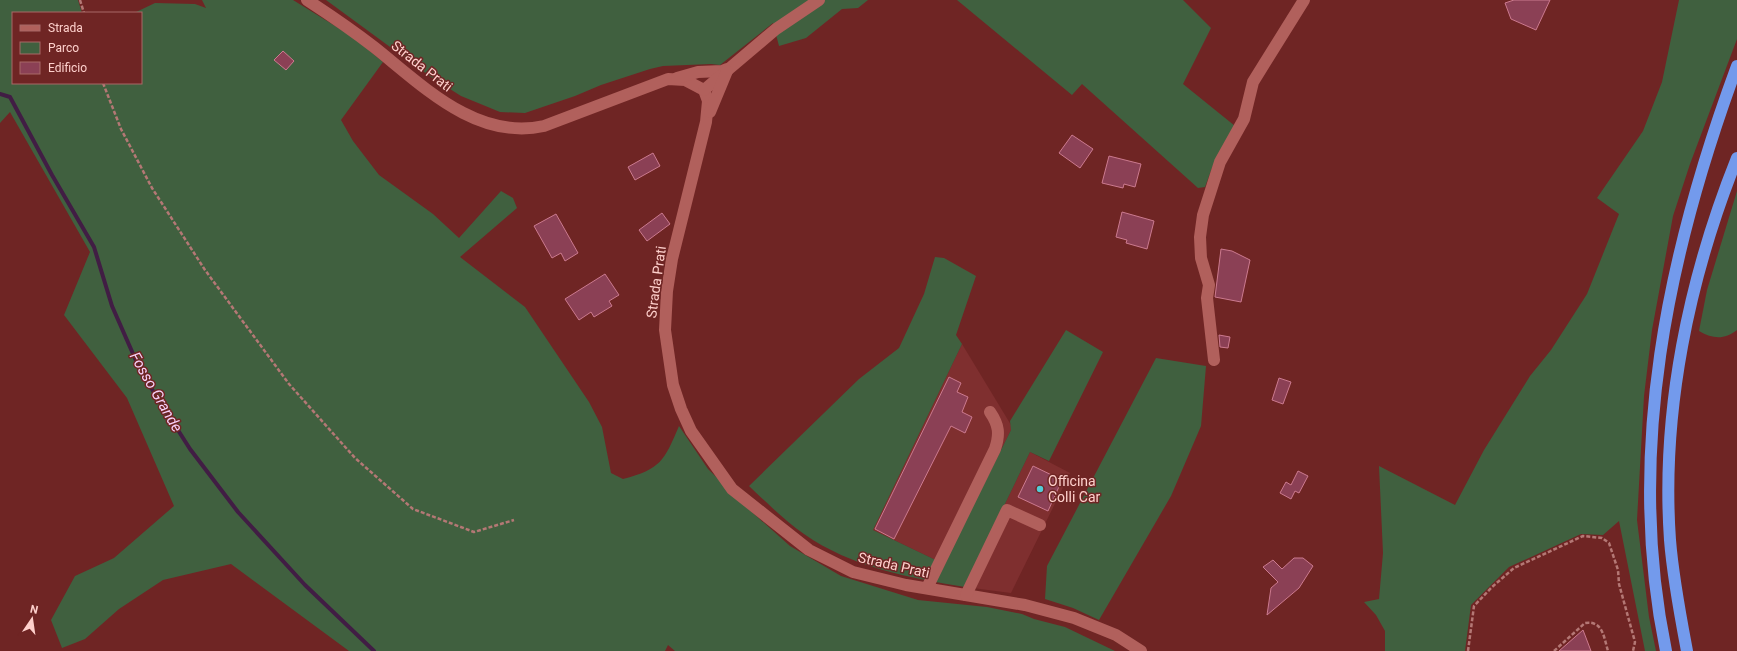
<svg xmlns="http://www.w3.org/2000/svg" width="1737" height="651" font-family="Roboto,sans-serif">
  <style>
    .built { fill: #7f2f2f }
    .green { fill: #40603f }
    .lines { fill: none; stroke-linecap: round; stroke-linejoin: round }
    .stream { stroke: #411d44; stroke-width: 4 }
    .building { fill: #8b4055; stroke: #cc7a8f }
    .path { stroke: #b47875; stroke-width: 2.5; stroke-dasharray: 4 2; stroke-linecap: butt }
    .minor { stroke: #b1605c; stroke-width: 12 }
    .highway { stroke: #739aec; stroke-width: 12 }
    .poi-dot { fill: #52cbd7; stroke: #6f2524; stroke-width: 1.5 }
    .labels { text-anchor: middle; stroke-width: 3; stroke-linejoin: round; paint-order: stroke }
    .street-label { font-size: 14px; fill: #fed0cc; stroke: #6f2524 }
    .poi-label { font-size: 14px; fill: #fed0cc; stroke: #6f2524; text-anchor: start }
    .water-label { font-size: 15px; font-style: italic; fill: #f7d2fa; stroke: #6f2524 }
  </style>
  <rect width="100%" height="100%" fill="#6f2524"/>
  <g class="built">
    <path d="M962 344 1011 425V430L944 564 873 530Z"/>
    <path d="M1030 452 1070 473 1011 593 965 587Z"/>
  </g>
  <g class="green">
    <path d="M0 0H78L82 13H13V83H141V13H134L155 3 195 4 206 8 202 0H293L353 37 383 62 341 120 353 141 379 175 433 214 459 238 501 191 513 198 517 208 460 257 525 307 589 402 602 427 611 473 623 479C661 469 664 461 679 426L708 469 754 514 790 546 841 576 918 600 987 607 1022 614 1034 619 1065 627 1115 651H675L668 645 665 651H349L231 564 163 580 119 609 85 639 62 648 51 620 75 576 114 558 174 506 127 398 64 315 90 252 10 112 0 123Z"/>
    <path d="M326 0H868L858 8 842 9 806 38 779 46 773 23 720 65 711 64 663 66 650 69 601 85 575 96 525 113 500 112 461 96 431 77Z"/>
    <path d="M957 0H1183L1211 28 1183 84 1235 126 1212 168 1205 187 1198 188 1082 84 1072 95Z"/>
    <path d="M1679 0H1737V39L1690 164 1673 216 1652 330 1644 396 1637 520 1649 617 1656 651H1645L1619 521 1603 535 1581 534 1509 567 1471 605 1465 651H1385V631L1376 615 1364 602 1379 599 1383 553 1379 466 1455 505 1484 450 1530 376 1551 350 1587 294 1619 214 1597 198 1643 131 1662 82Z"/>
    <path d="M1737 191V330C1724 340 1713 339 1699 331L1707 290Z"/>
    <path d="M935 257 944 258 976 276 956 335 962 344 873 530 944 564 1011 430 1010 421 1066 330 1103 352 1049 461 1030 452 965 587C909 578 851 567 804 534 784 520 767 503 749 486L859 379 899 348 924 294Z"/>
    <path d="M1156 358 1206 366 1201 426 1171 496 1099 620 1073 608 1045 599 1047 566Z"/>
  </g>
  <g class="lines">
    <path class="stream" d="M0 94 10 97 52 175 94 247 112 306 141 372 190 449 238 512 305 585 374 651"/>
  </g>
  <g class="building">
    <path d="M1514 0H1550L1536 30 1511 19 1505 3Z"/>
    <path d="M283 51 294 61 286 70 274 60Z"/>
    <path d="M1072 135 1093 149 1080 168 1059 153Z"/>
    <path d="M653 153 660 166 635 180 628 167Z"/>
    <path d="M1109 156 1141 164 1135 187 1124 184 1123 188 1102 183Z"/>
    <path d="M1122 212 1154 221 1147 249 1126 243 1127 240 1116 237Z"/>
    <path d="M662 213 670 224 647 241 639 230Z"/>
    <path d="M556 214 578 253 565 261 561 253 552 258 534 226Z"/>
    <path d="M1221 249 1232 251 1250 260 1241 302 1215 297Z"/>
    <path d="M605 274 619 295 609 301 612 306 594 317 591 312 579 320 565 299Z"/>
    <path d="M1219 335 1230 337 1228 348 1220 347Z"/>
    <path d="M949 377 961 383 957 392 968 397 962 412 972 417 965 433 951 426 894 539 875 529Z"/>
    <path d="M1279 378 1291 382 1283 404 1272 400Z"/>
    <path d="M1033 466 1062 480 1048 511 1018 497Z"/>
    <path d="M1298 471 1308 476 1299 493 1295 491 1291 499 1280 493 1286 482 1291 485Z"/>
    <path d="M1294 558H1303L1313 566 1299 588 1267 615 1271 588 1278 582 1263 567 1273 560 1282 569Z"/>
    <path d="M1583 630 1591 651H1559Z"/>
  </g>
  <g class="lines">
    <g class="path">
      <path d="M80 0 84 13"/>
      <path d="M103 83 121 129 152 188 205 270 289 384 355 458 413 509 474 532 514 520"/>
      <path d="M1468 651 1474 606 1492 587 1514 568 1583 536 1602 538 1609 543 1618 570 1619 584 1635 642 1633 651"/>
      <path d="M1554 651 1585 623C1603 620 1604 638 1608 651"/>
    </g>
    <g class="minor">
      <path d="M307 0C330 15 352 30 374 47 422 85 476 141 544 126L668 79 685 80 704 90 708 101 706 122 672 259 667 291 665 330 673 385 681 409 691 431 732 489 809 550 853 572 906 585 1025 605 1074 618 1116 635 1141 651"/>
      <path d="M677 78 698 72 722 71 727 69"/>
      <path d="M704 90 776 29 819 0"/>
      <path d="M710 112 727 71"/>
      <path d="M1214 360 1207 298 1209 285 1201 258 1200 237 1203 215 1220 162 1244 119 1253 82 1304 0"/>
      <path d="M927 588 995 449C1000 434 999 425 990 412"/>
      <path d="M966 595 1007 510 1040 525"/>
    </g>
    <g class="highway">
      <path d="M1666 651C1625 453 1668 253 1737 66"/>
      <path d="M1687 651C1680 614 1673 578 1670 540 1661 411 1689 278 1737 158"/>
    </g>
  </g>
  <circle class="poi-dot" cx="1040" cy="489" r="4"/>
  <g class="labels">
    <g class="street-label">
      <text transform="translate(422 66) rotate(38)" y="5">Strada Prati</text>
      <text transform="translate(656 282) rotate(-82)" y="5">Strada Prati</text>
      <text transform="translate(894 565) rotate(13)" y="5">Strada Prati</text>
    </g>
    <g class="poi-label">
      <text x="1048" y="486">Officina<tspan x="1048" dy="16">Colli Car</tspan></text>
    </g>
    <g class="water-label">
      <text transform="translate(156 392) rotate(60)" y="5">Fosso Grande</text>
    </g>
  </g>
  <rect x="12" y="12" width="130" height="72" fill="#6f2524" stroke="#a86967"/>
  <rect x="20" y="25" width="20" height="6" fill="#b1605c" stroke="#a86967"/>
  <text x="48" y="32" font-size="12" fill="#fed0cc">Strada</text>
  <rect x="20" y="42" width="20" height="12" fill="#40603f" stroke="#a86967"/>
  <text x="48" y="52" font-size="12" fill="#fed0cc">Parco</text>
  <rect x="20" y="62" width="20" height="12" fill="#8b4055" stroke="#a86967"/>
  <text x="48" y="72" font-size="12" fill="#fed0cc">Edificio</text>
  <g transform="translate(32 619) rotate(13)" stroke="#6f2524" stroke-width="3" paint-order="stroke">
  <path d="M0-3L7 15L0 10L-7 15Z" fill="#fed0cc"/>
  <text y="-6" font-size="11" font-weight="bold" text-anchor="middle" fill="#fed0cc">N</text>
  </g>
</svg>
